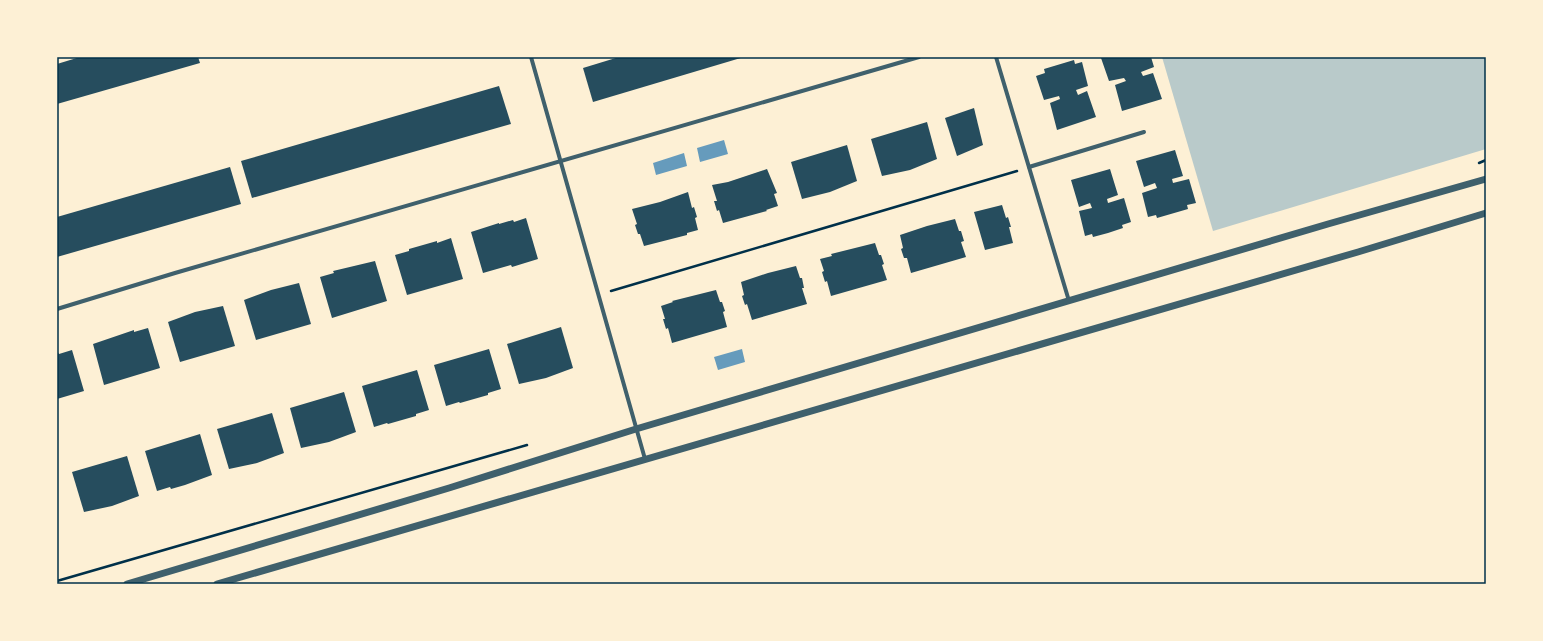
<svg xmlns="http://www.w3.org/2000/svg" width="1543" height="641" font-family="Inter,sans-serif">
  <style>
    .green { fill: #b9caca }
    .water { fill: #669bbc }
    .building { fill: #264d5e }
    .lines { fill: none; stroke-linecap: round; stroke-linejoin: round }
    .path { stroke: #003049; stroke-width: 2.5 }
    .minor { stroke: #3f606c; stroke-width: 4 }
    .tertiary { stroke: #3f606c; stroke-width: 7 }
    .neatline { fill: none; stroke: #003049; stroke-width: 1.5 }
  </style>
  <rect width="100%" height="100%" fill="#fdf0d5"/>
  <path class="green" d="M1162 57H1486V149L1213 231Z"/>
  <g class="water">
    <path d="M724 140 728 154 700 162 697 148Z"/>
    <path d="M684 153 687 166 656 175 653 163Z"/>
    <path d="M742 349 745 362 718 370 714 357Z"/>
  </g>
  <g class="building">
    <path d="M80 57H198L200 63 57 104V64Z"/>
    <path d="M619 57H744L593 102 583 68Z"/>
    <path d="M1151 57 1154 67 1141 72 1143 76 1153 73 1162 99 1122 111 1115 85 1126 81 1124 78 1109 81 1101 58Z"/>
    <path d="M1074 60 1075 64 1082 62 1088 86 1076 90 1078 95 1087 91 1096 117 1057 130 1050 103 1060 99 1059 96 1044 100 1036 76 1045 73 1044 69Z"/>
    <path d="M499 86 511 124 252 198 241 161Z"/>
    <path d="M974 108 983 145 957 156 945 118Z"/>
    <path d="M927 122 937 159 910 170 882 176 871 139Z"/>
    <path d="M847 145 857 181 830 192 802 199 791 162Z"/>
    <path d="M1175 150 1183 176 1172 179 1173 183 1189 179 1196 203 1187 205 1188 209 1157 218 1156 215 1148 217 1142 193 1157 188 1155 183 1144 187 1136 161Z"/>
    <path d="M230 167 241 204 57 257V217Z"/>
    <path d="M767 169 777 193 774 194 778 206 766 210 767 211 723 223 719 210 717 211 714 201H717L712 185 728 182Z"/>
    <path d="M1110 169 1118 195 1107 199 1108 203 1124 198 1131 222 1122 225 1123 228 1108 233 1093 237 1092 234 1085 236 1079 211 1092 208 1090 203 1079 207 1071 180Z"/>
    <path d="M688 192 692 208 694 207 697 217 695 218 698 230 687 233V235L644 246 640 234H638L635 225 637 224 632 209 660 202Z"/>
    <path d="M1002 205 1006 218 1008 217 1011 227H1009L1013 243 985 250 974 212Z"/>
    <path d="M526 218 538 259 512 267 511 265 483 273 471 232 499 223V224L513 220 514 222Z"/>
    <path d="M955 219 959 231H961L964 241 961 242 966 257 911 273 907 258H904L901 249 903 248 900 235 927 226Z"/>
    <path d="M451 238 463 279 407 295 395 255 409 251V249L437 241V243Z"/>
    <path d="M875 243 879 255H881L884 264 882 265 887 280 831 296 827 281 825 282 822 272 824 271 820 259 832 256 831 254Z"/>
    <path d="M375 261 387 301 332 318 320 277 334 273 333 271Z"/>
    <path d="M796 266 800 278H802L804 288H802L807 304 752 320 747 304 745 305 742 296 744 295 741 282 768 273Z"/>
    <path d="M299 283 311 324 256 340 244 300 271 290Z"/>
    <path d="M716 290 720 302H722L725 311 723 312 727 327 672 343 668 328 666 329 663 319H665L661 306 673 302 672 301Z"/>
    <path d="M223 306 235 346 180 362 168 322 195 312Z"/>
    <path d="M561 327 573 368 546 378 519 384 507 344Z"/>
    <path d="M148 328 160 368 104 385 93 344 134 330V332Z"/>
    <path d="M489 349 501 389 488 393V395L460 403 459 402 446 406 434 365Z"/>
    <path d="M72 350 84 391 57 399V351L59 354Z"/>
    <path d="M417 370 429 410 416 414V416L388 424 387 423 374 427 362 386Z"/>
    <path d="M344 392 356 432 329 442 301 448 290 408Z"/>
    <path d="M272 413 284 453 257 463 229 469 217 429Z"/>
    <path d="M200 434 212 475 185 485 171 489 170 487 157 491 145 451Z"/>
    <path d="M127 456 139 496 112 506 84 512 72 472Z"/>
  </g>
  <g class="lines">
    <g class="path">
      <path d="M1479 163 1486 160"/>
      <path d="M611 291 1017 171"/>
      <path d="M57 581 527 445"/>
    </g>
    <g class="minor">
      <path d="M531 57 645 459"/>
      <path d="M996 57 1069 301"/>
      <path d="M1029 167 1144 132"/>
      <path d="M57 309 175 273 919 57"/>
    </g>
    <g class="tertiary">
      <path d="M127 584 449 488 636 429 1328 224 1486 179"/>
      <path d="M217 584 1358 252 1486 213"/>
    </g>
  </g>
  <rect width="1543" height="641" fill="none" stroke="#fdf0d5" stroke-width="116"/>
  <rect x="58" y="58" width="1427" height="525" class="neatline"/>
</svg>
